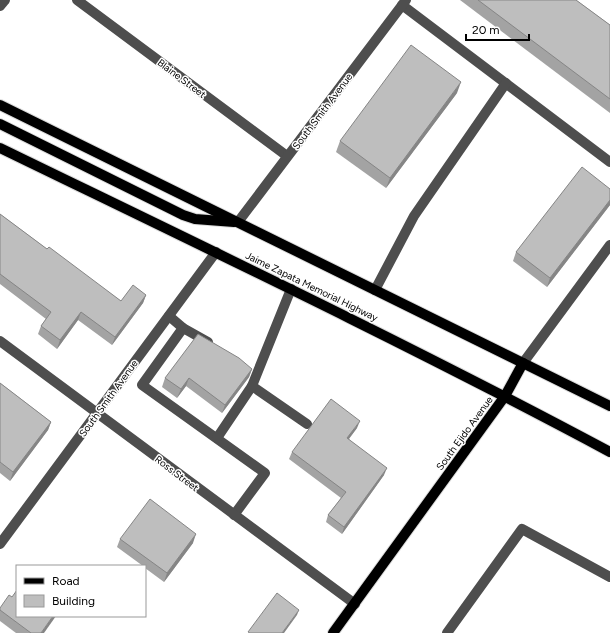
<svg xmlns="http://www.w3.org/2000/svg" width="610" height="633" font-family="Figtree,sans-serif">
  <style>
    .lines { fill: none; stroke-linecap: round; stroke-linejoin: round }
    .major-casing { stroke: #dbdbdb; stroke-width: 12 }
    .minor { stroke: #4e4e4e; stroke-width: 10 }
    .major { stroke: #000; stroke-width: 10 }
    .wall { fill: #a3a3a3 }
    .shaded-wall { fill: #858585 }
    .building { fill: #bebebe; stroke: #858585 }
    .labels { text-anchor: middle; stroke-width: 3; stroke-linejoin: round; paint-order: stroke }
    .street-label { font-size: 10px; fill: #000; stroke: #fff }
  </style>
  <rect width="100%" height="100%" fill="#fff"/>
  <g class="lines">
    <defs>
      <g id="major">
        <path d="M0 105 610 406"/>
        <path d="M0 124 183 215 195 219 234 222"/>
        <path d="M0 148C204 247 410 345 610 452"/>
        <path d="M333 633 505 396 523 363"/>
      </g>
    </defs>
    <use href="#major" class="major-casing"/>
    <g class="minor">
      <path d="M77 0 287 156"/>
      <path d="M402 5 610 162"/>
      <path d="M0 6 5 0"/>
      <path d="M238 222 406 0"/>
      <path d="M375 290 414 216 506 83"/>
      <path d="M169 316 183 328 208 342"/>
      <path d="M183 328 142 385 265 473 234 515"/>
      <path d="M0 341 355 604"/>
      <path d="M523 363 610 245"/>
      <path d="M252 386 307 424"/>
      <path d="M217 438 252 386 291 289"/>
      <path d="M0 544 216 252"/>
      <path d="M447 633 522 529 610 577"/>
    </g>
    <use href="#major" class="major"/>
  </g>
  <g class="wall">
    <path d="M460 0H576L610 25V113Z"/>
    <path d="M457 93 386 188 336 152 340 141Z"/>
    <path d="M610 189V205L547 287 513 261 516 252Z"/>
    <path d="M0 214 47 249 121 301 146 295 143 303 112 345 78 320 57 349 38 334 41 326 46 319 0 284Z"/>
    <path d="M252 369 249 377 222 413 186 386 177 398 162 387 165 378Z"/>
    <path d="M0 383 51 422 48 430 10 481 0 473Z"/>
    <path d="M357 428 349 439 384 475 342 534 326 522 328 515 341 498 289 459 292 452Z"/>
    <path d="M120 539 193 543 164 582 145 568V566H143L117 547Z"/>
    <path d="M0 608 44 633H16L0 621Z"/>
  </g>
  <g class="shaded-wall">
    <path d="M461 82 457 93 386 188 390 178Z"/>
    <path d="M610 200V205L547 287 550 278Z"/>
    <path d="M146 295 143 303 112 345 115 337Z"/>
    <path d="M81 312 78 320 57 349 60 340Z"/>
    <path d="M252 369 249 377 222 413 225 405Z"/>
    <path d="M189 378 186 386 177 398 181 389Z"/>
    <path d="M360 421 357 428 344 445 347 438Z"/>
    <path d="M51 422 48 430 10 481 13 472Z"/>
    <path d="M387 468 384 475 342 534 344 527Z"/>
    <path d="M196 534 193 543 164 582 167 573Z"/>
    <path d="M299 610 297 615 284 633H282Z"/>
    <path d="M53 616H56L44 633H41Z"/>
  </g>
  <g class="building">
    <path d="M478 0H576L610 25V99Z"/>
    <path d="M411 45 461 82 390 178 340 141Z"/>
    <path d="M582 167 610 189V200L550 278 516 252Z"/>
    <path d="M0 214 47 249 49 247 121 301 133 285 146 295 115 337 81 312 60 340 41 326 51 312 0 274Z"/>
    <path d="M198 334 239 358 252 369 225 405 189 378 181 389 165 378Z"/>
    <path d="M0 383 51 422 13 472 0 462Z"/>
    <path d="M331 399 360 421 347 438 387 468 344 527 328 515 346 492 292 452Z"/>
    <path d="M150 499 196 534 167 573 120 539Z"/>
    <path d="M17 590V616H53L41 633H31L0 610V608L9 595 12 597Z"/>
    <path d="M277 593 299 610 282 633H250L248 632Z"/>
  </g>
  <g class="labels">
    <g class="street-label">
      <text transform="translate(182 78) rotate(37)" y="4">Blaine Street</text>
      <text transform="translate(322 111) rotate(-53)" y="4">South Smith Avenue</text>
      <text transform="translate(312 286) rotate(26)" y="4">Jaime Zapata Memorial Highway</text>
      <text transform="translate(108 398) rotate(-54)" y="4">South Smith Avenue</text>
      <text transform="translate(464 433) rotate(-54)" y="4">South Ejido Avenue</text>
      <text transform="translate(177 473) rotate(37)" y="4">Ross Street</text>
    </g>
  </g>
  <rect x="16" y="565" width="130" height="52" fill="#ffffff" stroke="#999999"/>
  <rect x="24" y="578" width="20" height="6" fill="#000000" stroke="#999999"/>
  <text x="52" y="585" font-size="12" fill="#000000">Road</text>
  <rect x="24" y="595" width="20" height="12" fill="#bebebe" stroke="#999999"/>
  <text x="52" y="605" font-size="12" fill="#000000">Building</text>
  <path d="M466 34v6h63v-6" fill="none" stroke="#000000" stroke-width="2"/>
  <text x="472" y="34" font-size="12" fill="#000000" stroke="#ffffff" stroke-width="3" paint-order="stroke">20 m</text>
</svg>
